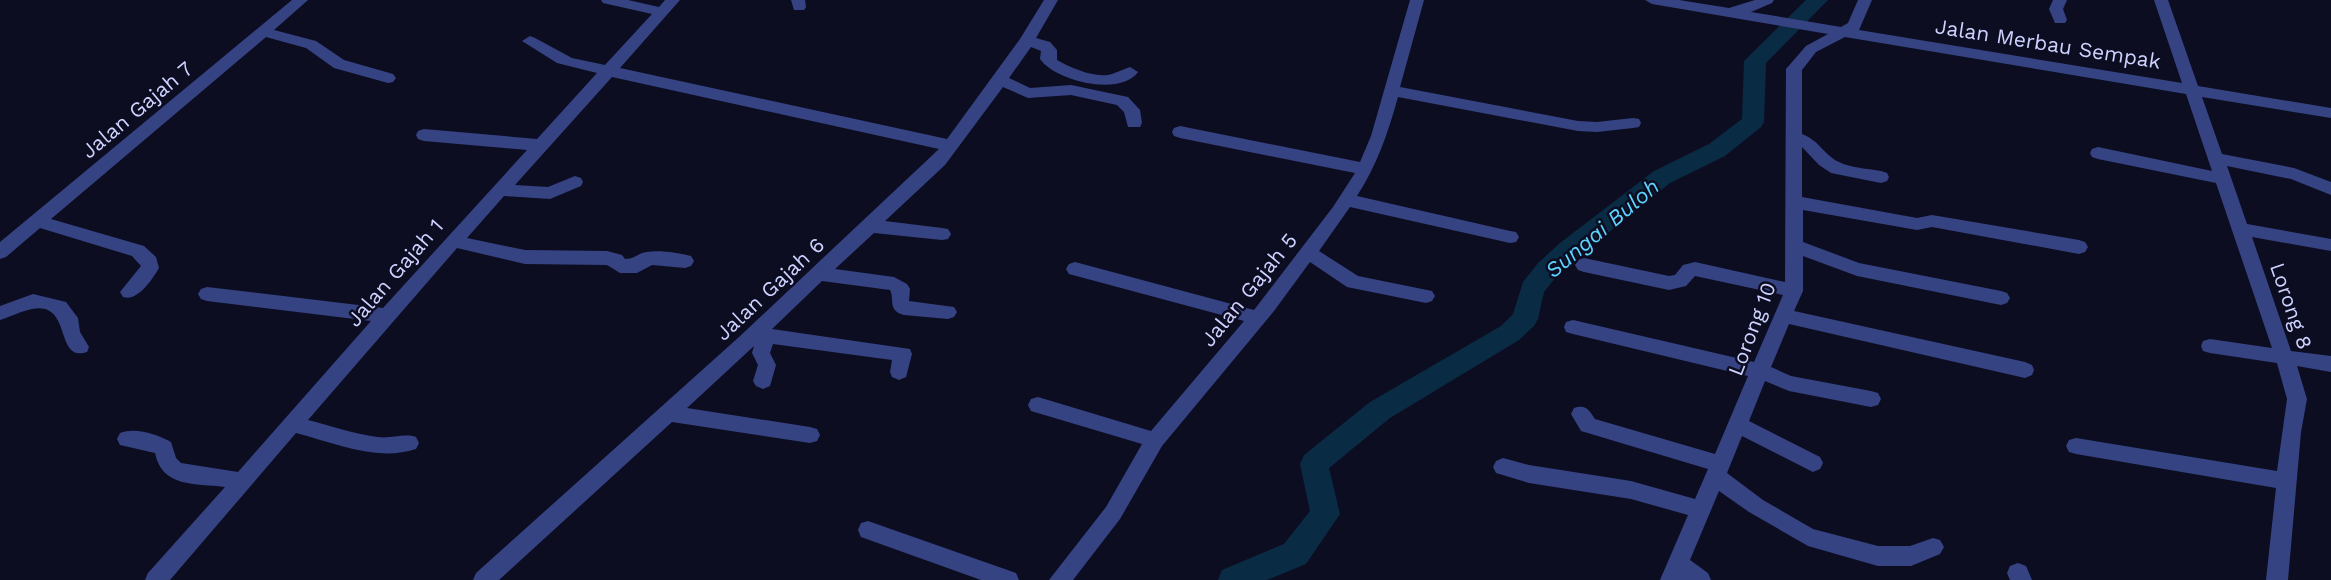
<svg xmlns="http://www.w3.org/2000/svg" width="2331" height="580" font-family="'Work Sans',sans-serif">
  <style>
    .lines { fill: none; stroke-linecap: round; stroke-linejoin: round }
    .river { fill: #0a2b44; fill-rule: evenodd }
    .minor { fill: #364383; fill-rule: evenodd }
    .labels { text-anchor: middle; stroke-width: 5; stroke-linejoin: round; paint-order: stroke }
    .street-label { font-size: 21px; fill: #ced2ff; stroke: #0d0d22 }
    .water-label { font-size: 22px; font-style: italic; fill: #5cd4ff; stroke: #0d0d22 }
  </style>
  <rect width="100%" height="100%" fill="#0d0d22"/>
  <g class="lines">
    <path class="river" d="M1806 0H1828L1766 63 1764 122 1761 127 1725 156 1670 183 1578 257 1556 277 1544 292 1538 319 1534 326 1519 340 1390 418 1329 468 1340 514 1306 564 1267 580H1218L1222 570 1284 544 1310 511 1300 464 1304 455 1370 402 1501 326 1513 314 1523 282 1538 263 1560 243 1654 171 1709 144 1742 119 1744 61Z"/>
    <g class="minor">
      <path d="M292 0H308L274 30 316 41 344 60 393 74 396 78 393 82 388 83 334 68 306 48 266 37 51 219 144 246 156 257 159 268C152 280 137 302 123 297L120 292 141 266 132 256 40 228 6 257 0 259V242Z"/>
      <path d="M601 0H628L659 7 665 0H680L620 68 947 139 1020 39 1044 0H1058L1036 38 1050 42 1057 50V60C1071 68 1096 79 1112 74 1118 72 1124 69 1130 67L1138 72C1120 97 1055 81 1040 59L1041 51 1031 47 1009 78 1030 88 1071 85 1128 97 1140 110 1142 123 1140 127H1128L1124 112 1117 105 1071 95 1028 98 1003 87 945 165 885 221 942 228 948 229 951 234 948 239 942 240 874 233 835 269 894 277 907 284 910 289 909 301 954 307 957 312 954 317 948 319 904 315C887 310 895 300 890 290L822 281 772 329 910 349 912 354 906 377 899 380 892 377 890 372 892 360 773 344 770 353 776 365 770 386 763 389 756 386 753 381 758 365 752 353 754 346 687 408 810 427 817 429 820 435 817 441 810 443 672 422 499 580H473L476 573 739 337 939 149 612 77 515 185 548 187 575 176 581 178 583 182 581 186 550 199 504 196 467 238 525 250 607 251 622 255 625 259C635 259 638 253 647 252 660 250 679 253 691 256L694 261 691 266 685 268 652 265 637 273H620L607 265 525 264 457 248 308 420C331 426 355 434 378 437 391 439 404 433 416 437L419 443 416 449C377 462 335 443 296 433L170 580H145L148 573 225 487C195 483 162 488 155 453L120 445 117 439 120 433C136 427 156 434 171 442L176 458 181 463 238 472 371 321 207 301 201 299 198 294 201 289 207 287 383 308 527 150 424 141 418 139 416 135 418 131 424 129 537 139 597 73 557 63 522 41 530 36 535 38 572 58 605 65 652 14 603 3Z"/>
      <path d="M791 0H805L806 7 804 10H794Z"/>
      <path d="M1410 0H1424L1400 87 1578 121 1597 122 1633 118 1639 119 1641 123 1639 127 1633 128 1597 132 1578 131 1398 97C1388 133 1377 165 1357 196L1510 231 1516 232 1519 237 1516 242 1510 243 1350 207 1319 251 1358 276 1432 291 1435 296 1432 301 1426 303 1347 287 1310 262 1274 311 1162 446 1120 519 1073 580H1049L1106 507 1142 444 1031 411 1028 405 1031 399 1038 397 1151 431 1244 321 1069 274 1066 269 1069 264 1075 262 1254 310 1333 207 1355 173 1180 138 1174 136 1172 132 1174 128 1180 126 1360 162 1371 136Z"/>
      <path d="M1645 0H1679L1729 8 1755 0H1774L1772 3 1751 12 1841 27 1848 23 1858 0H1872L1859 30 2182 83 2154 0H2168L2198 86 2331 108V118L2202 97 2222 154 2294 168 2331 182V195L2291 179 2227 166 2247 224 2331 239V251L2252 237 2291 351 2331 356V372L2297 366 2307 399 2301 432 2288 580H2266L2276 488 2076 454 2069 452 2066 446 2069 440 2076 438 2277 471 2287 399 2277 363 2210 353 2203 351 2201 346 2203 341 2210 339 2272 348 2216 183 2098 159 2092 157 2090 153 2092 149 2098 147 2212 171 2186 94 1845 37 1816 52 1802 70V134C1818 141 1819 147 1831 157 1844 168 1865 168 1881 171L1887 173 1889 177 1887 181 1881 183 1831 173 1819 165 1802 147V197L1917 218 1932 215 2079 240 2085 242 2088 247 2085 252 2079 254 1932 227 1917 230 1803 210V242L1859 263 2001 291 2007 293 2010 298 2007 303 2001 305 1857 276 1803 256V291L1794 311 2025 362 2032 365 2034 370 2032 375 2025 378 1789 324 1771 367 1791 376 1871 391 1878 393 1881 399 1878 405 1871 407 1789 391 1765 381 1749 421 1820 457 1823 463 1820 469 1813 472 1742 436 1727 473 1763 500 1813 529 1878 546H1910L1933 538 1940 540 1944 547 1940 554 1911 566H1878L1808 546 1749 512 1719 491 1690 560 1708 573 1711 580H1660L1688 515 1631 499 1529 483 1496 473 1493 467 1496 461 1503 458 1529 465 1631 481 1695 499 1708 469 1581 431 1571 414 1574 408C1586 404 1589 410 1595 419L1715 454 1748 376 1573 334 1566 332 1564 327 1566 322 1573 320 1754 362 1783 295 1695 276 1686 286 1669 290 1584 272 1578 270 1575 265 1578 260 1584 258 1669 276 1675 275 1683 265 1695 262 1785 282 1786 69 1806 46 1828 34 1652 4Z"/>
      <path d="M2053 0H2067L2063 9 2067 20 2065 23H2055L2049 9Z"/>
      <path d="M33 294 66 302 78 318 80 332 89 347 87 352C54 363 73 301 32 309 21 311 10 317 0 320V306Z"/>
      <path d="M868 521 1016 573 1019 580H981L861 537 858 530 861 523Z"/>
      <path d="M2018 563 2026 566 2032 580H2010L2007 573 2010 566Z"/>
    </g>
  </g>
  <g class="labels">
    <g class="street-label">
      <text transform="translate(2048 44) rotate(9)" y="7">Jalan Merbau Sempak</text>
      <text transform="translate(137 110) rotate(-40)" y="7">Jalan Gajah 7</text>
      <text transform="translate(395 273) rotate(-49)" y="7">Jalan Gajah 1</text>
      <text transform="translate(770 289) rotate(-43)" y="7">Jalan Gajah 6</text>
      <text transform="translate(1249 290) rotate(-51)" y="7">Jalan Gajah 5</text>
      <text transform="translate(2291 306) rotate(71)" y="7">Lorong 8</text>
      <text transform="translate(1752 329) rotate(-69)" y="7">Lorong 10</text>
    </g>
    <g class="water-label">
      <text transform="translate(1602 228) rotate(-40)" y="8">Sungai Buloh</text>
    </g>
  </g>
</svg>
